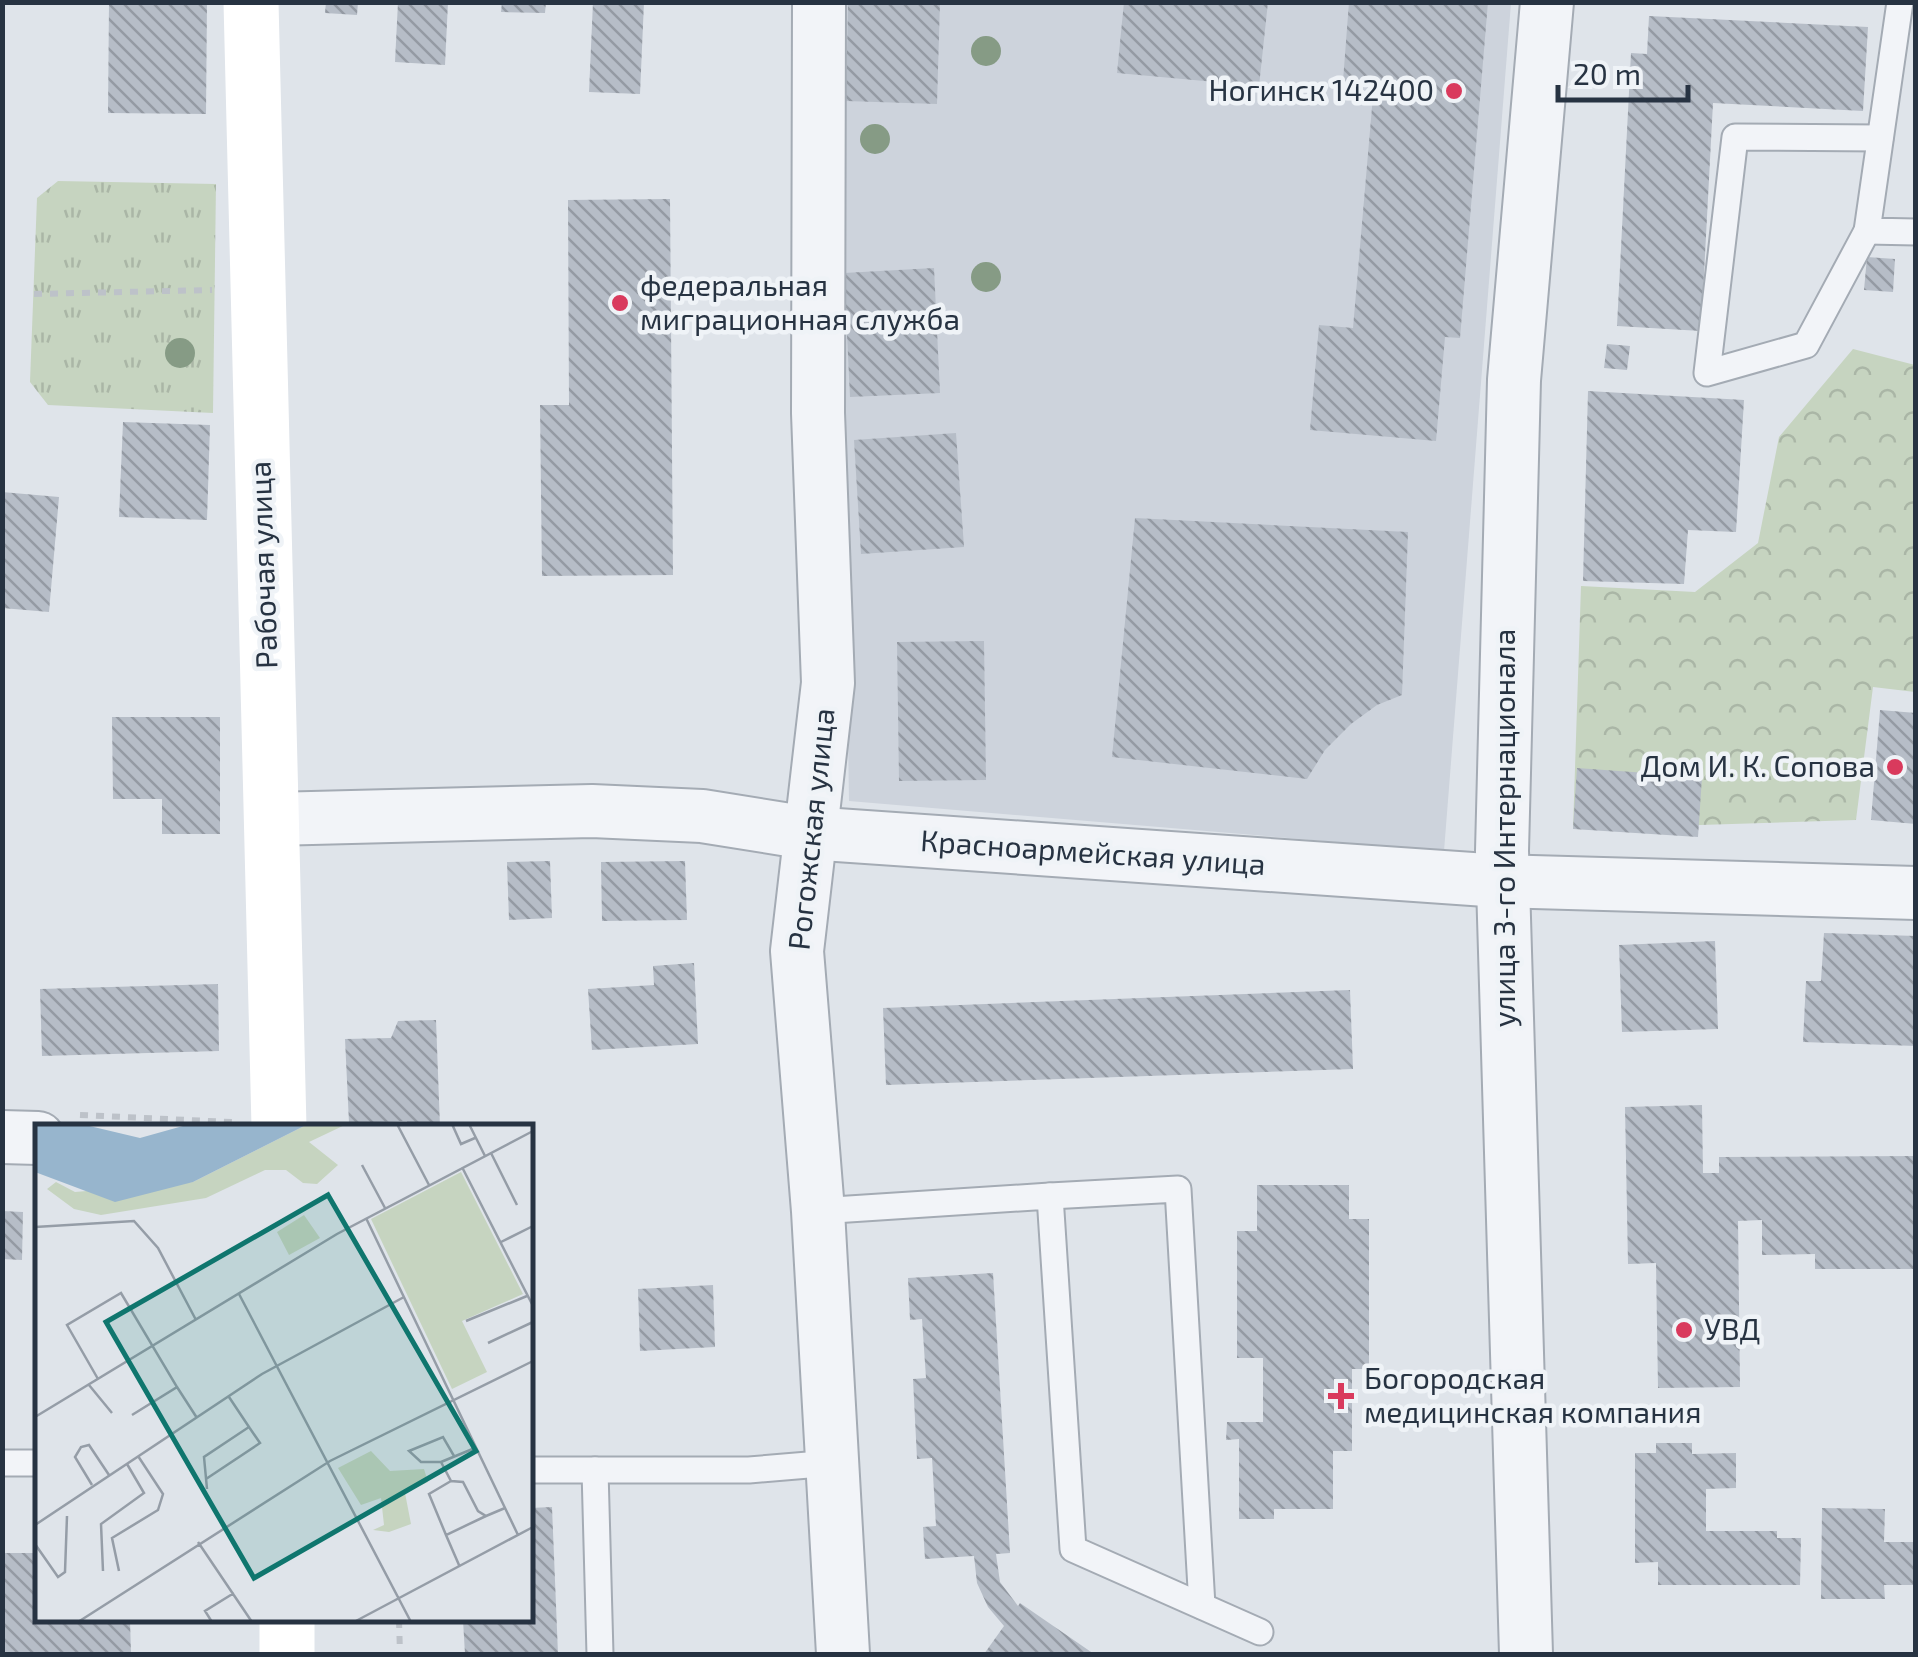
<svg xmlns="http://www.w3.org/2000/svg" width="1918" height="1657" font-family="'Exo 2',sans-serif">
  <style>
    .built { fill: #cdd3dc }
    .grass { fill: url(#grass-tufts) }
    .forest { fill: url(#forest-crowns) }
    .building { fill: url(#building-back-hatch) }
    .lines { fill: none; stroke-linecap: round; stroke-linejoin: round }
    .service-casing { stroke: #a4abb4; stroke-width: 29 }
    .minor-casing { stroke: #a4abb4; stroke-width: 56 }
    .path { stroke: #bdc2c9; stroke-width: 6; stroke-dasharray: 8 8; stroke-linecap: butt }
    .service { stroke: #f2f4f8; stroke-width: 25 }
    .minor { stroke: #f2f4f8; stroke-width: 52 }
    .secondary { stroke: #fff; stroke-width: 55 }
    .tree { fill: #869b85 }
    .poi-dot { fill: #d93a5d; stroke: #eff3f7; stroke-width: 4 }
    .labels { text-anchor: middle; stroke-width: 9; stroke-linejoin: round; paint-order: stroke }
    .poi-label { font-size: 30px; fill: #273342; stroke: #eff3f7; text-anchor: start }
    .street-label { font-size: 30px; fill: #273342; stroke: #eff3f7 }
    .inset-road { fill: none; stroke: #959da7; stroke-width: 2.5 }
    .view { fill: #0f766e; fill-opacity: 0.15; stroke: #0f766e; stroke-width: 5 }
    .inset-edge { fill: none; stroke: #273342; stroke-width: 5 }
  </style>
  <defs>
    <pattern id="grass-tufts" width="24" height="20" patternUnits="userSpaceOnUse" patternTransform="scale(2.5)"><rect width="24" height="20" fill="#c6d4c0"/><path d="M3 7l-1-3M5 7V3M7 7l1-3M15 17l-1-3M17 17v-4M19 17l1-3" fill="none" stroke="#aab6a6"/></pattern>
    <pattern id="forest-crowns" width="20" height="18" patternUnits="userSpaceOnUse" patternTransform="scale(2.5)"><rect width="20" height="18" fill="#c6d4c0"/><path d="M2 6a3 3 0 1 1 6 0M12 15a3 3 0 1 1 6 0" fill="none" stroke="#aab6a6"/></pattern>
    <pattern id="building-back-hatch" width="6" height="6" patternUnits="userSpaceOnUse" patternTransform="scale(2.5)"><rect width="6" height="6" fill="#b6bdc7"/><path d="M-1 5l2 2M0 0l6 6M5-1l2 2" fill="none" stroke="#949aa3"/></pattern>
  </defs>
  <rect width="100%" height="100%" fill="#dfe4ea"/>
  <path class="built" d="M837 3H1511L1444 851 849 801Z"/>
  <path class="grass" d="M58 181 216 184 213 413 48 405 30 382 37 198Z"/>
  <path class="forest" d="M1853 349 1915 365V692L1873 687 1856 820 1573 829 1581 586 1695 592 1758 543 1779 437Z"/>
  <g class="building">
    <path d="M109 2H207L206 114 108 113Z"/>
    <path d="M326 2H358L357 15 325 13Z"/>
    <path d="M398 2H448L445 65 395 62Z"/>
    <path d="M502 2H546L545 13 501 12Z"/>
    <path d="M593 2H644L640 94 589 92Z"/>
    <path d="M848 2H940L937 104 846 101Z"/>
    <path d="M1124 2H1268L1259 86 1117 73Z"/>
    <path d="M1349 2H1488L1460 338 1445 337 1436 441 1310 430 1319 325 1353 328 1374 84 1343 81Z"/>
    <path d="M1649 16 1868 27 1863 111 1713 103 1701 331 1617 326 1631 53 1647 54Z"/>
    <path d="M670 199 673 575 542 576 540 405H569L568 200Z"/>
    <path d="M1867 257 1895 259 1893 292 1864 290Z"/>
    <path d="M934 268 940 393 850 397 844 273Z"/>
    <path d="M1607 344 1630 346 1627 370 1604 368Z"/>
    <path d="M1588 391 1744 400 1736 532 1688 530 1684 584 1583 581Z"/>
    <path d="M123 422 210 425 207 520 119 517Z"/>
    <path d="M956 433 964 547 861 554 854 440Z"/>
    <path d="M2 492 59 497 49 612 2 608Z"/>
    <path d="M1135 518 1408 532 1402 695 1377 705 1351 724 1325 750 1307 779 1112 757Z"/>
    <path d="M984 641 986 780 899 781 897 642Z"/>
    <path d="M1880 710 1916 713V824L1871 820Z"/>
    <path d="M112 717H220V834H162V799H113Z"/>
    <path d="M1577 768 1702 777 1698 837 1573 829Z"/>
    <path d="M550 861 552 918 509 920 507 862Z"/>
    <path d="M685 861 687 920 602 921 601 862Z"/>
    <path d="M1824 933 1916 936V1046L1803 1042 1806 981H1821Z"/>
    <path d="M1715 941 1718 1029 1622 1032 1619 945Z"/>
    <path d="M694 963 698 1044 592 1050 588 989 654 985 653 966Z"/>
    <path d="M218 984 219 1051 42 1056 40 989Z"/>
    <path d="M1350 990 1353 1069 886 1085 883 1008Z"/>
    <path d="M436 1020 440 1127H407V1121L349 1123 345 1039 391 1038 398 1021Z"/>
    <path d="M1702 1105 1703 1173H1719V1157L1916 1156V1269H1815V1254L1762 1255V1220L1738 1221 1740 1387 1658 1388 1656 1263 1628 1264 1625 1107Z"/>
    <path d="M1257 1185H1349V1219H1369V1369H1352V1451H1333V1509H1274V1519H1239V1439L1226 1440 1227 1422H1263V1358H1237V1231H1257Z"/>
    <path d="M2 1211 23 1212 22 1260 2 1259Z"/>
    <path d="M993 1273 1010 1553 996 1554 1000 1582 1018 1606 1020 1603 1094 1654H984L1004 1626 988 1607 977 1583 974 1556 925 1559 923 1527 936 1526 932 1458 917 1459 913 1379 926 1378 922 1319 910 1320 908 1278Z"/>
    <path d="M713 1285 715 1347 640 1351 638 1289Z"/>
    <path d="M1656 1443H1692V1454L1736 1453V1488L1706 1489V1531H1777V1538H1801L1800 1585H1658V1562L1635 1563V1453H1656Z"/>
    <path d="M552 1507 558 1654H465L463 1620H530V1508Z"/>
    <path d="M1822 1508 1885 1509 1884 1542H1916V1585H1884L1885 1599H1821Z"/>
    <path d="M2 1553H38V1620H130L131 1654H2Z"/>
  </g>
  <g class="lines">
    <defs>
      <g id="service">
        <path d="M1900 2 1867 231 1916 232"/>
        <path d="M1867 231 1806 345 1707 373 1735 137 1880 138"/>
        <path d="M1050 1196 1178 1189 1202 1606"/>
        <path d="M818 1211 1050 1196 1073 1549 1260 1632"/>
        <path d="M2 1463H38"/>
        <path d="M530 1470H595L600 1654"/>
        <path d="M595 1470H749L832 1463"/>
      </g>
      <g id="minor">
        <path d="M819 2 818 413 828 683 797 951 818 1211 843 1654"/>
        <path d="M272 819 592 811 702 816 808 833 1501 881 1916 893"/>
        <path d="M2 1137 38 1138"/>
        <path d="M1526 1654 1502 851 1514 380 1547 2"/>
      </g>
    </defs>
    <use href="#service" class="service-casing"/>
    <use href="#minor" class="minor-casing"/>
    <g class="path">
      <path d="M34 294 212 290"/>
      <path d="M80 1115 232 1122"/>
      <path d="M399 1620 400 1654"/>
    </g>
    <use href="#service" class="service"/>
    <use href="#minor" class="minor"/>
    <g class="secondary">
      <path d="M251 2 279 1127"/>
      <path d="M287 1620V1654"/>
    </g>
  </g>
  <g class="tree">
    <circle cx="986" cy="51" r="15"/>
    <circle cx="875" cy="139" r="15"/>
    <circle cx="986" cy="277" r="15"/>
    <circle cx="180" cy="353" r="15"/>
  </g>
  <g class="poi-dot">
    <circle cx="1454" cy="91" r="10"/>
    <circle cx="620" cy="303" r="10"/>
    <circle cx="1895" cy="767" r="10"/>
    <circle cx="1684" cy="1330" r="10"/>
    <path d="M1336 1381h10v10h10v10h-10v10h-10v-10h-10v-10h10z"/>
  </g>
  <g class="labels">
    <g class="poi-label">
      <text x="1434" y="101" text-anchor="end">Ногинск 142400</text>
      <text x="640" y="296">федеральная<tspan x="640" dy="34">миграционная служба</tspan></text>
      <text x="1875" y="777" text-anchor="end">Дом И. К. Сопова</text>
      <text x="1704" y="1340">УВД</text>
      <text x="1364" y="1389">Богородская<tspan x="1364" dy="34">медицинская компания</tspan></text>
    </g>
    <g class="street-label">
      <text transform="translate(264 565) rotate(-92)" y="10">Рабочая улица</text>
      <text transform="translate(1505 828) rotate(-90)" y="10">улица 3-го Интернационала</text>
      <text transform="translate(812 829) rotate(-84)" y="10">Рогожская улица</text>
      <text transform="translate(1093 853) rotate(4)" y="10">Красноармейская улица</text>
    </g>
  </g>
  <g transform="translate(35 1124)">
    <rect width="498" height="498" fill="#dfe4ea"/>
    <path d="M426 48 488 170 427 197 452 248 417 265 336 95ZM269 91 285 114 254 131 242 108Z" fill="#c6d4c0"/>
    <path d="M273 0H312L274 18 303 41 282 60 268 59 251 46H230L171 74 66 91 39 85 12 65 21 58 40 68 158 58ZM336 327 355 347 389 345 393 358 370 369 376 400 354 408 338 406 349 401 346 374 326 381 303 344Z" fill="#c6d4c0"/>
    <path d="M0 0H46L105 14 155 0H273L158 58 80 78 0 48Z" fill="#97b5cd"/>
    <path class="inset-road" d="M362 0 394 61M417 0 426 20 440 14M434 0 450 32M456 29 482 81M327 41 350 84M427 43 498 182M331 94 483 411M0 103 99 97 123 124 161 196M466 118 498 102M204 170 376 498M431 197 492 172M453 219 498 198M63 255 32 201 86 169 142 263 97 291M54 261 77 289M142 263 162 294M0 293 302 110 498 7M440 324 406 338 416 357 428 358 443 387 451 392 470 384M406 338H386L374 327 408 313 419 332M171 355 225 319 214 303M57 361 40 333 46 323 54 321 74 351M172 365 169 333 214 303 194 273M0 401 227 250 369 173M411 411 394 370 416 357M163 418 217 498M0 420 23 453 30 448 32 392M424 441 411 411 451 392M68 447 66 400 109 369 92 340M84 447 77 414 123 386 128 370 103 332M43 498 295 337 498 237M177 498 170 487 199 469M319 498 498 403"/>
    <path class="view" d="M293 71 441 327 219 454 71 198Z"/>
    <rect width="498" height="498" class="inset-edge"/>
  </g>
  <rect width="1918" height="1657" fill="none" stroke="#273342" stroke-width="10"/>
  <path d="M1558 85v15h130v-15" fill="none" stroke="#273342" stroke-width="5"/>
  <text x="1573" y="85" font-size="30" fill="#273342" stroke="#eff3f7" stroke-width="8" paint-order="stroke">20 m</text>
</svg>
